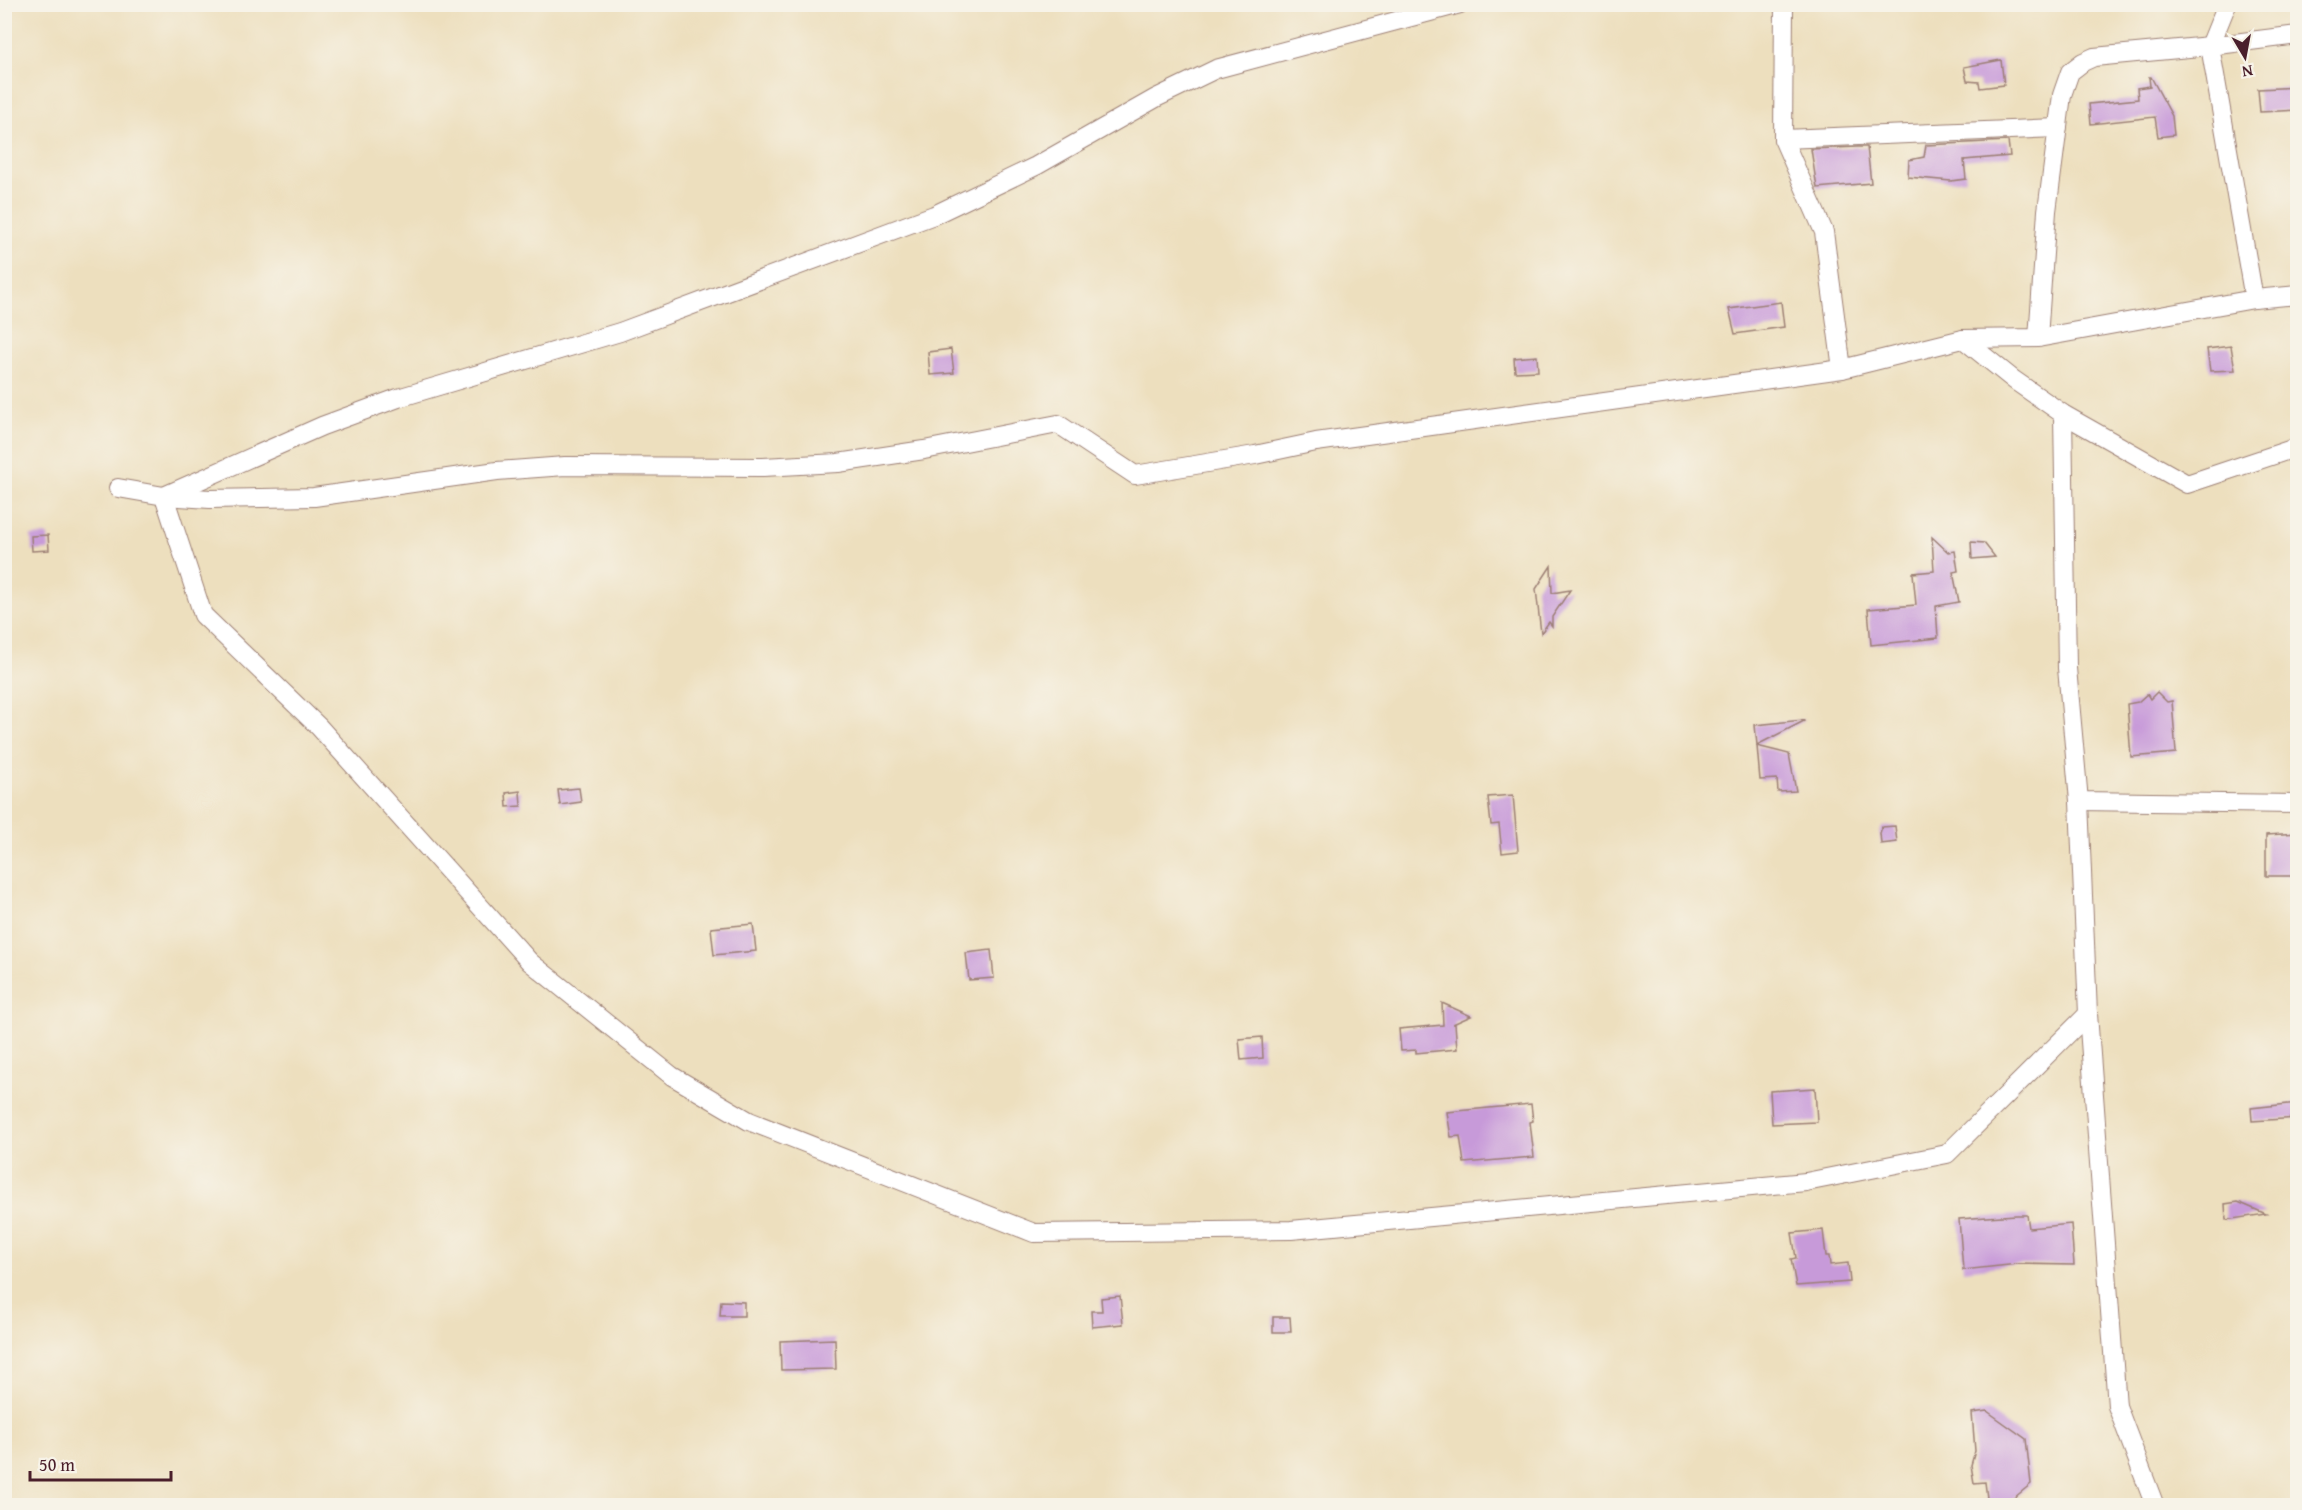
<svg xmlns="http://www.w3.org/2000/svg" width="2302" height="1510" font-family="'Gentium Book Plus',serif">
  <style>
    .building { fill: #c79ad9 }
    .lines { fill: none; stroke-linecap: round; stroke-linejoin: round }
    .minor-casing { stroke: #9c7f74; stroke-width: 20 }
    .minor { stroke: #fff; stroke-width: 18 }
  </style>
  <rect width="100%" height="100%" fill="#f7f3e8"/>
  <filter id="ink" filterUnits="userSpaceOnUse"><feTurbulence type="fractalNoise" baseFrequency=".0167" numOctaves="2"/><feDisplacementMap in="SourceGraphic" scale="12" xChannelSelector="R" yChannelSelector="G"/><feConvolveMatrix kernelMatrix="1 2 1 2 8 2 1 2 1" color-interpolation-filters="sRGB"/></filter>
  <filter id="wash" filterUnits="userSpaceOnUse"><feTurbulence type="fractalNoise" baseFrequency=".008" numOctaves="4" result="noise"/><feDisplacementMap in="SourceGraphic" scale="24" xChannelSelector="R" yChannelSelector="G"/><feGaussianBlur stdDeviation="1.35" result="paint"/><feColorMatrix in="noise" values="0 0 0 0 0 0 0 0 0 0 0 0 0 0 0 0 0 1.4 0 .05"/><feComposite in="paint" operator="in"/></filter>
  <g filter="url(#wash)">
    <rect width="100%" height="100%" fill="#eddfbe"/>
    <g id="blocks">
      <g class="building">
        <path d="M2001 60 2004 85 1980 88 1979 82 1967 81 1964 67Z"/>
        <path d="M2149 77H2151L2172 116 2174 135 2158 137 2155 117 2091 124 2089 104 2138 99 2137 88 2150 86Z"/>
        <path d="M2298 87V110L2260 112 2258 89Z"/>
        <path d="M2008 141 2010 156 1964 160 1966 179 1951 181 1908 177 1909 160 1924 157 1926 145Z"/>
        <path d="M1857 147H1867L1871 183 1817 188 1811 149Z"/>
        <path d="M1781 302 1784 327 1735 334 1729 309Z"/>
        <path d="M2231 346 2235 370 2210 371 2207 349Z"/>
        <path d="M951 349 954 373 930 375 928 352Z"/>
        <path d="M1537 356 1538 371 1515 372 1514 358Z"/>
        <path d="M48 535 49 550 32 551 31 536Z"/>
        <path d="M1932 537 1948 552 1955 551 1958 571 1953 572 1959 602 1936 606 1938 638 1871 645 1868 609 1916 605 1913 573 1934 571Z"/>
        <path d="M1971 542 1984 543 1995 557 1972 559Z"/>
        <path d="M1551 566 1552 593 1570 590 1552 617V626L1549 622 1541 633 1536 589Z"/>
        <path d="M2157 692 2167 702 2172 701 2176 753 2131 757 2127 704 2138 702 2147 694 2150 699Z"/>
        <path d="M1803 720 1804 721 1757 745 1755 725Z"/>
        <path d="M1757 746 1789 754 1796 791 1778 792 1777 779 1760 780Z"/>
        <path d="M579 788 581 802 560 805 558 790Z"/>
        <path d="M520 791 521 806 507 807 506 793Z"/>
        <path d="M1513 795 1518 851 1502 853 1499 824 1491 825 1488 797Z"/>
        <path d="M1895 826 1897 842 1881 844 1880 833 1882 827Z"/>
        <path d="M2298 833V876H2266V835Z"/>
        <path d="M753 924 756 951 714 955 711 928Z"/>
        <path d="M991 950 994 978 969 980 966 953Z"/>
        <path d="M1442 1003 1471 1016 1453 1024H1455L1457 1049 1416 1053V1050L1401 1051 1399 1029 1443 1025Z"/>
        <path d="M1262 1037 1263 1058 1241 1060 1239 1039Z"/>
        <path d="M1815 1088 1817 1122 1772 1124 1770 1091Z"/>
        <path d="M2298 1103V1118L2252 1121 2251 1108Z"/>
        <path d="M1531 1104 1533 1121 1530 1122 1534 1157 1464 1163 1460 1136 1451 1137 1447 1112Z"/>
        <path d="M2238 1202 2266 1214 2226 1220 2225 1204Z"/>
        <path d="M2016 1215H2027L2029 1228 2071 1224 2074 1265 2018 1264 1963 1270 1959 1219Z"/>
        <path d="M1823 1230 1826 1256H1829L1830 1265 1848 1263 1850 1282 1796 1286 1791 1259 1796 1258 1792 1233Z"/>
        <path d="M1120 1296 1123 1324 1092 1327 1091 1311H1102L1101 1298Z"/>
        <path d="M721 1301 744 1302V1316H720Z"/>
        <path d="M1273 1317H1290L1291 1332H1273Z"/>
        <path d="M835 1339 836 1369 781 1370 780 1341Z"/>
        <path d="M1987 1411 2026 1439 2031 1484 2009 1502V1506H1988L1985 1482 1974 1483 1971 1465 1975 1451 1972 1413Z"/>
      </g>
    </g>
  </g>
  <g filter="url(#ink)">
    <use href="#blocks" fill-opacity="0" stroke="#9c7f74" stroke-width="1.5"/>
    <g class="lines">
      <defs>
        <g id="minor">
          <path d="M1460 4 1216 69 1156 98 1036 166 934 215 620 332 398 398 322 426 164 496 203 615 319 727 530 962 672 1076 749 1121 1034 1233 1291 1230 1806 1182 1947 1154 2088 1014"/>
          <path d="M1784 4 1783 139 1824 232 1842 369"/>
          <path d="M2227 4 2210 46 2254 299"/>
          <path d="M1783 139 2058 128"/>
          <path d="M2038 338 2047 211 2062 95 2070 72 2083 62 2094 57 2210 46 2298 35"/>
          <path d="M1963 339 2014 380 2063 414 2187 484 2298 447"/>
          <path d="M2063 414 2067 668 2079 801 2298 804"/>
          <path d="M118 488 164 496 210 499 314 497 497 471 565 466 763 467 838 463 924 450 1058 424 1135 475 1255 455 1316 442 1842 369 1963 339 2038 338 2254 299 2298 295"/>
          <path d="M2079 801 2088 1014 2117 1406 2155 1506"/>
        </g>
      </defs>
      <use href="#minor" class="minor-casing"/>
      <use href="#minor" class="minor"/>
    </g>
  </g>
  <rect width="2302" height="1510" fill="none" stroke="#f7f3e8" stroke-width="24"/>
  <g transform="translate(2245 57) rotate(170)" stroke="#f7f3e8" stroke-width="4.5" paint-order="stroke">
  <path d="M0-4.5L10 22L0 15L-10 22Z" fill="#4a1f2b"/>
  <text y="-9" font-size="16" font-weight="bold" text-anchor="middle" fill="#4a1f2b">N</text>
  </g>
  <path d="M30 1471v9h141v-9" fill="none" stroke="#4a1f2b" stroke-width="3"/>
  <text x="39" y="1471" font-size="18" fill="#4a1f2b" stroke="#f7f3e8" stroke-width="4.5" paint-order="stroke">50 m</text>
</svg>
